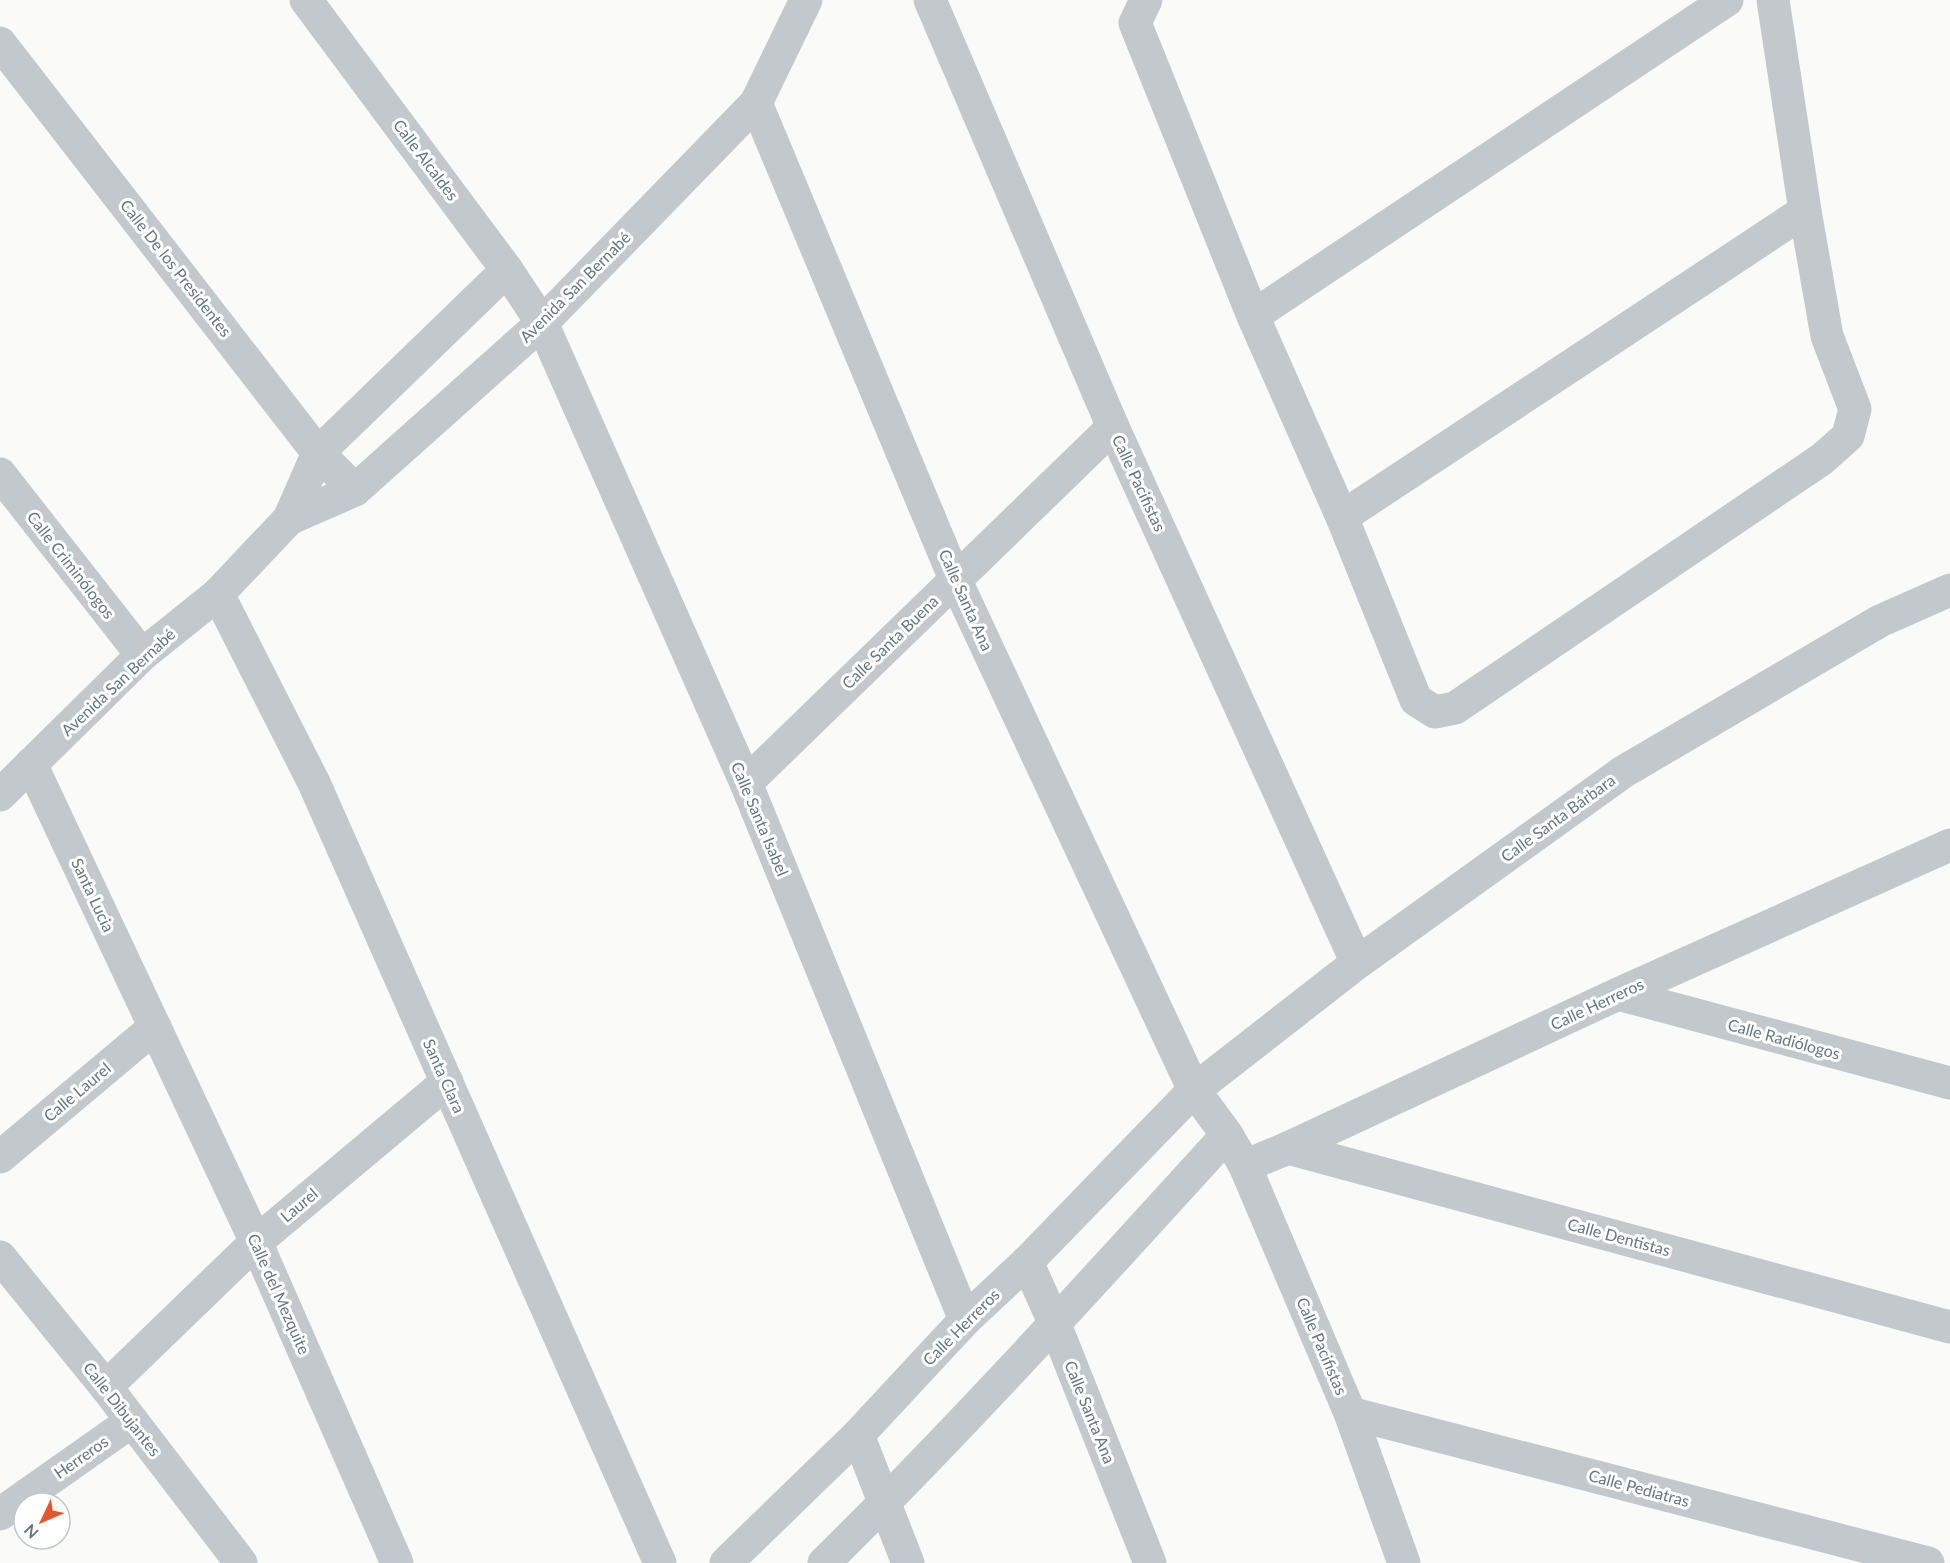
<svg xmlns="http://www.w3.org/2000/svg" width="1950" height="1563" font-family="Lato,sans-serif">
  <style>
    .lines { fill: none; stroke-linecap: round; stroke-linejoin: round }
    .minor { stroke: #c3c8cc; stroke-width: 33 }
    .labels { text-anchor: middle; stroke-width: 6; stroke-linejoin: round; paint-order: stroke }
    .street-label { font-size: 16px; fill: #657683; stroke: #fff }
  </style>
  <rect width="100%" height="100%" fill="#fafaf8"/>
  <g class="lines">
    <g class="minor">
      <path d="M306 0 507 270 542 323 746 783 965 1320"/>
      <path d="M930 0 1113 427 1357 963"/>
      <path d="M1146 0 1135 23 1253 316 1342 517 1416 700 1435 712 1455 708 1822 459 1848 436 1855 409 1827 336 1805 211 1773 0"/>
      <path d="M0 43 318 453 355 490"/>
      <path d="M756 103 955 579 1194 1090 1227 1135 1245 1166 1350 1413 1404 1563"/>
      <path d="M1253 316 1727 0"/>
      <path d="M0 474 142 655"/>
      <path d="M1342 517 1805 211"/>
      <path d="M289 519 355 490 542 323 756 103 806 0"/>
      <path d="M218 594 314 783 660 1563"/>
      <path d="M31 764 256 1242 397 1563"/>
      <path d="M746 783 1113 427"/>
      <path d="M0 795 142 655 218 594 289 519 318 453 507 270"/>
      <path d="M1618 994 1950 1083"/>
      <path d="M1288 1148 1950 1327"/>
      <path d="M0 1157 155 1027"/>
      <path d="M1245 1166 1288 1148 1618 994 1950 845"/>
      <path d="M0 1257 106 1387 241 1563"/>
      <path d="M1027 1262 1054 1322 1150 1563"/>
      <path d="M106 1387 256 1242 447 1082"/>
      <path d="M1350 1413 1928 1563"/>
      <path d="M858 1435 908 1563"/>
      <path d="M0 1514 132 1421"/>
      <path d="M726 1563 858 1435 965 1320 1027 1262 1194 1090 1357 963 1623 772 1880 621 1950 590"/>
      <path d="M824 1563C963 1426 1095 1280 1227 1135"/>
    </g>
  </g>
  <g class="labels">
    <g class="street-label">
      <text transform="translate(426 160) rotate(53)" y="6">Calle Alcaldes</text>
      <text transform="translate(176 268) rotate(52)" y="6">Calle De los Presidentes</text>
      <text transform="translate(575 287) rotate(-45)" y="6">Avenida San Bernabé</text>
      <text transform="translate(1139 483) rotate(65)" y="6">Calle Pacifistas</text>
      <text transform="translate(71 565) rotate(52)" y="6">Calle Criminólogos</text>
      <text transform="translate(966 600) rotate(66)" y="6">Calle Santa Ana</text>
      <text transform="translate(890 642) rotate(-44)" y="6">Calle Santa Buena</text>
      <text transform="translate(118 682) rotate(-43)" y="6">Avenida San Bernabé</text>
      <text transform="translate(1558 818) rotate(-36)" y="6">Calle Santa Bárbara</text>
      <text transform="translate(760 819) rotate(67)" y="6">Calle Santa Isabel</text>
      <text transform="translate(93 895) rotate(65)" y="6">Santa Lucia</text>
      <text transform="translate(1597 1004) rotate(-25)" y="6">Calle Herreros</text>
      <text transform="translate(1784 1039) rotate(15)" y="6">Calle Radiólogos</text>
      <text transform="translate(444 1076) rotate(66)" y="6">Santa Clara</text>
      <text transform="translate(77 1092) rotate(-40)" y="6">Calle Laurel</text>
      <text transform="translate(299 1205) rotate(-40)" y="6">Laurel</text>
      <text transform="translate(1619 1237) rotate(15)" y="6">Calle Dentistas</text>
      <text transform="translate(279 1294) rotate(66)" y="6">Calle del Mezquite</text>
      <text transform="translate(961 1327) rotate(-45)" y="6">Calle Herreros</text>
      <text transform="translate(1322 1346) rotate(67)" y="6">Calle Pacifistas</text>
      <text transform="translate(122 1409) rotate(52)" y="6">Calle Dibujantes</text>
      <text transform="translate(1090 1412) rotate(68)" y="6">Calle Santa Ana</text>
      <text transform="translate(81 1457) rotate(-35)" y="6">Herreros</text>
      <text transform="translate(1639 1488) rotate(15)" y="6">Calle Pediatras</text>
    </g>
  </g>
  <g transform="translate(42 1521) rotate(226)"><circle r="28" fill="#ffffff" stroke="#c1c8cd" stroke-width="1.5"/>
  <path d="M0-4.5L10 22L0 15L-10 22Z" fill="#e4572e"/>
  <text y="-9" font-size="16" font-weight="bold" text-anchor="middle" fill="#657683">N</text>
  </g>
</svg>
